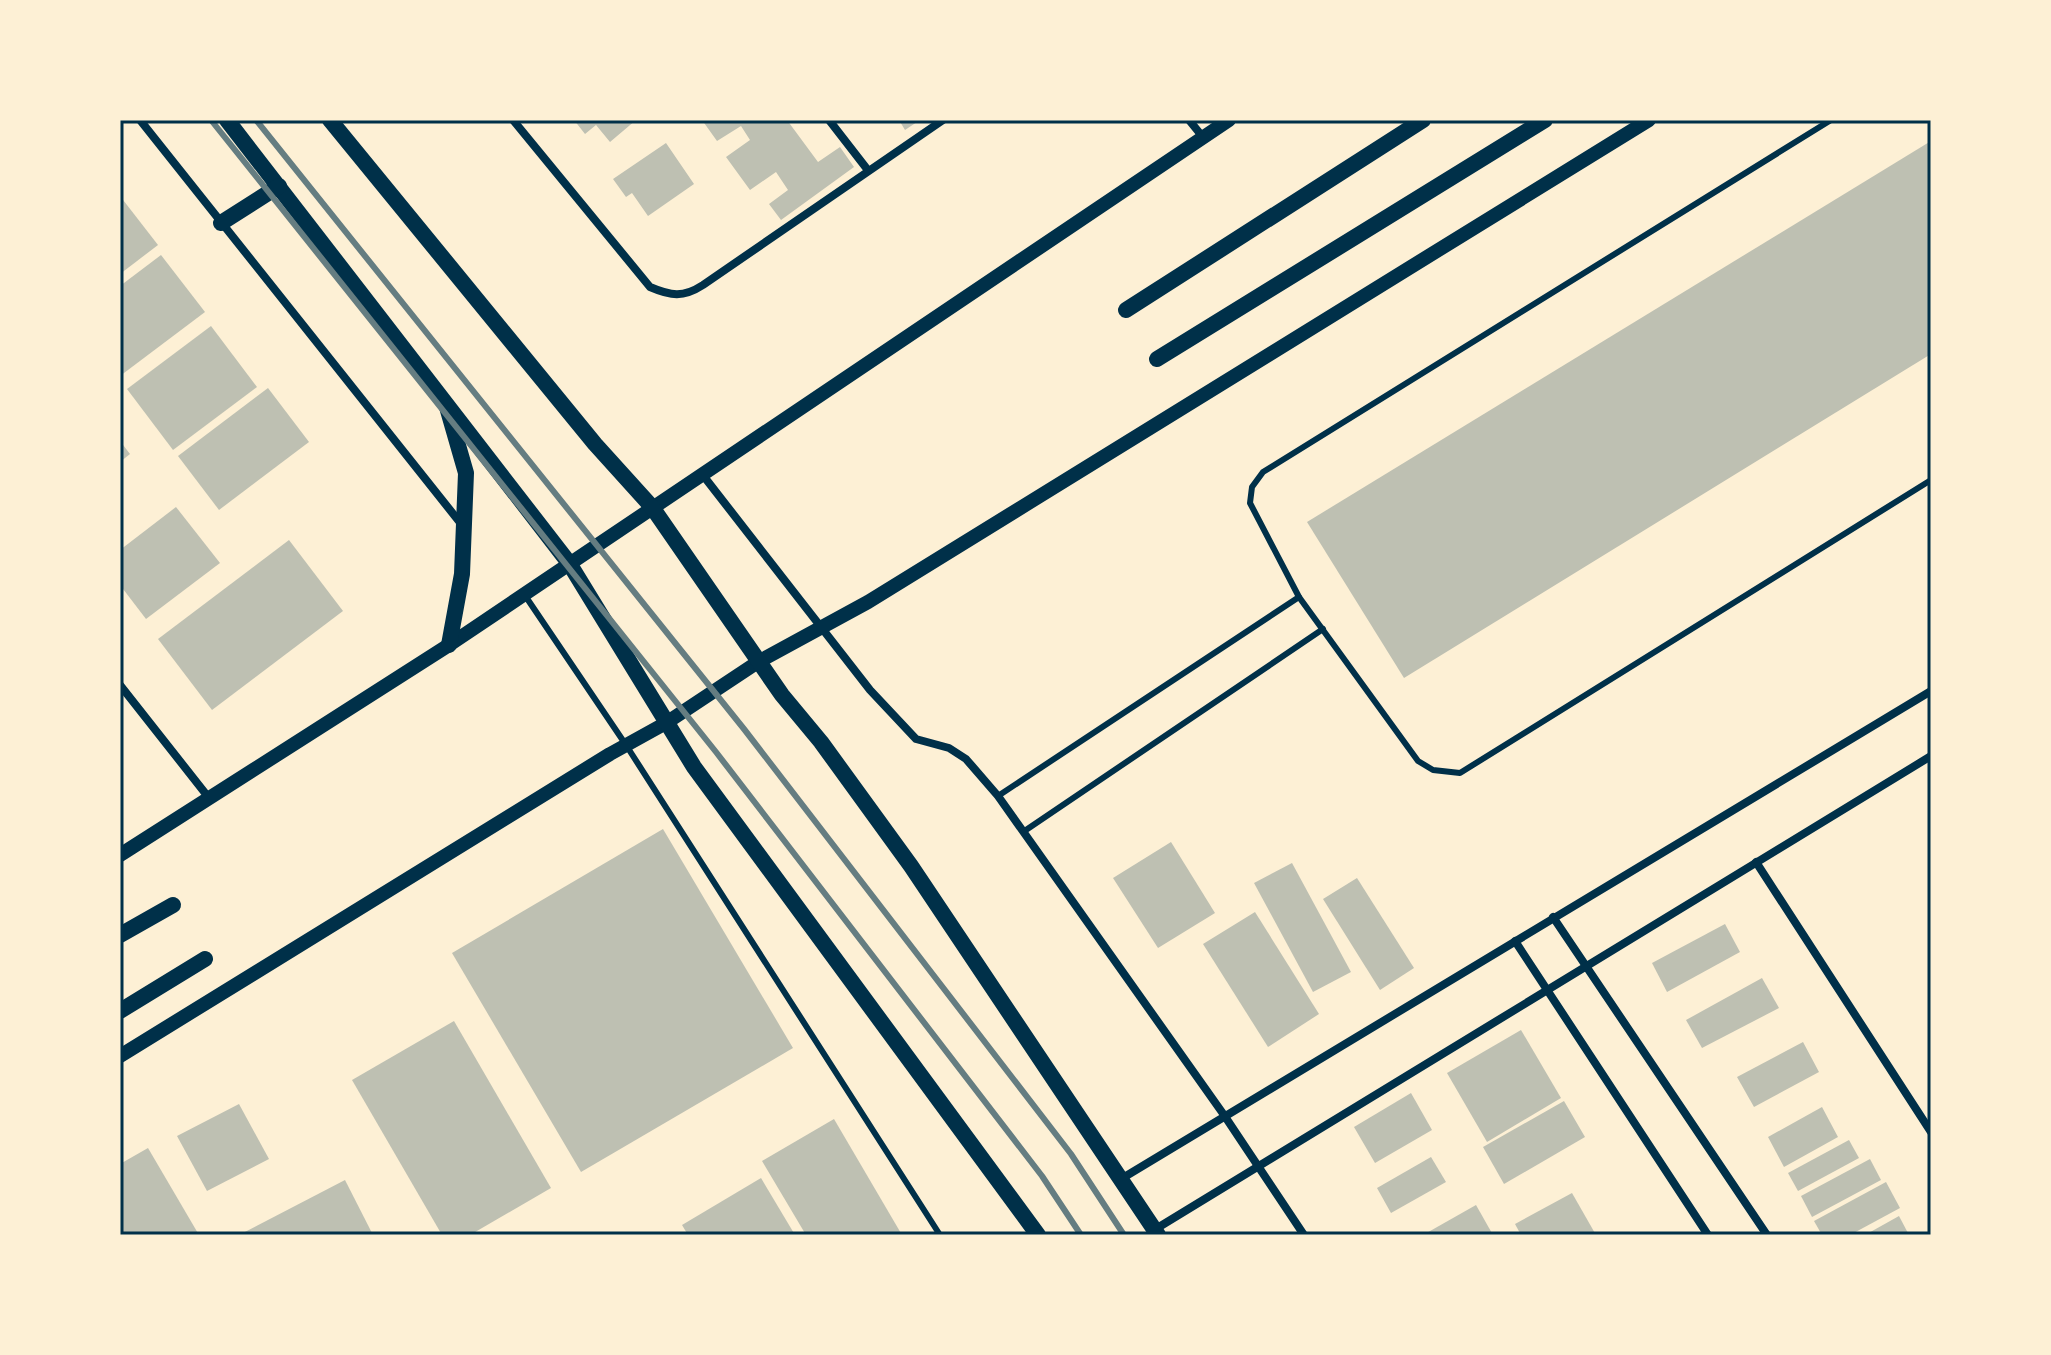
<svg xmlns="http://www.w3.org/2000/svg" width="2051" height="1355" font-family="'Archivo Narrow',sans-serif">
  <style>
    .building { fill: #bec0b2 }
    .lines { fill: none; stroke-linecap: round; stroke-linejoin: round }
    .service { stroke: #003049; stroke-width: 6 }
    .minor { stroke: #003049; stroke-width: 8 }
    .tertiary { stroke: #003049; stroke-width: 14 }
    .secondary { stroke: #003049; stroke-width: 16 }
    .rail { stroke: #657d81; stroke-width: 6 }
    .neatline { fill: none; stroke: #003049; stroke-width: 3 }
  </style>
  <rect width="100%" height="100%" fill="#fdf0d5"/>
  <g class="building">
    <path d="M574 120H636L610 142 596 125 585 134Z"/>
    <path d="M702 120H787L818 162 840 147 854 167 781 220 769 204 788 190 776 172 750 190 726 157 750 140 741 126 717 141Z"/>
    <path d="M899 120H920L905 130Z"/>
    <path d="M1931 141V354L1404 678 1307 522Z"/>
    <path d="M666 143 694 184 648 216 632 193 626 197 613 179Z"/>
    <path d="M120 196 158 245 120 274Z"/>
    <path d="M161 255 205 312 120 376V286Z"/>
    <path d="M211 326 257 387 173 450 127 389Z"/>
    <path d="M268 388 309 442 219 510 178 456Z"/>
    <path d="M120 441 130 454 120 462Z"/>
    <path d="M176 507 220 563 146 619 120 585V550Z"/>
    <path d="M289 540 343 611 212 710 158 639Z"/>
    <path d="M663 829 793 1048 581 1172 452 953Z"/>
    <path d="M1171 842 1215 913 1158 948 1113 878Z"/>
    <path d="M1292 863 1351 972 1313 992 1254 883Z"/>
    <path d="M1357 878 1414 968 1380 990 1323 899Z"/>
    <path d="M1255 912 1319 1014 1268 1047 1203 944Z"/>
    <path d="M1725 924 1740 952 1667 992 1652 963Z"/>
    <path d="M1762 978 1779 1008 1702 1048 1686 1020Z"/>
    <path d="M454 1021 551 1188 470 1235H442L352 1080Z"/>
    <path d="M1521 1030 1561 1098 1487 1142 1447 1073Z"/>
    <path d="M1803 1042 1819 1072 1754 1107 1737 1077Z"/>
    <path d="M1411 1093 1432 1130 1375 1163 1354 1127Z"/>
    <path d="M1564 1101 1585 1137 1504 1184 1483 1147Z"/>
    <path d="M239 1104 269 1159 207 1191 177 1136Z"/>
    <path d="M1822 1107 1838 1137 1784 1167 1768 1137Z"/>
    <path d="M834 1119 902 1235H806L762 1161Z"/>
    <path d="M1849 1140 1859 1158 1798 1191 1788 1173Z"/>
    <path d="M148 1148 199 1235H120V1164Z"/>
    <path d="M1431 1157 1446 1182 1391 1213 1377 1188Z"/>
    <path d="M1870 1159 1881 1180 1812 1217 1801 1196Z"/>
    <path d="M761 1178 795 1235H688L682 1225Z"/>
    <path d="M345 1180 373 1235H239Z"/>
    <path d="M1886 1182 1900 1208 1850 1235H1822L1814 1221Z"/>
    <path d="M1572 1193 1596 1235H1521L1515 1224Z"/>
    <path d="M1476 1205 1493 1235H1423Z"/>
    <path d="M1899 1216 1909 1235H1865Z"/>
  </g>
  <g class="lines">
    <g class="service">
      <path d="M1831 120 1263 472 1252 487 1250 503 1299 597 1418 761 1433 770 1460 773 1931 480"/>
      <path d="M524 594 626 745 940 1235"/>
      <path d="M998 796 1299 597"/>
      <path d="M1023 832 1323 629"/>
    </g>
    <g class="minor">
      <path d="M140 120 462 525"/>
      <path d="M513 120 650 287C671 296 683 298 703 285L943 120"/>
      <path d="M829 120 867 169"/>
      <path d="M1189 120 1202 136"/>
      <path d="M702 474 870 690 916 739 949 748 966 759 998 796 1224 1115 1304 1235"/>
      <path d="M120 685 209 798"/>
      <path d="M1756 862 1931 1132"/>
      <path d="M1553 917 1767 1235"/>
      <path d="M1515 941 1708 1235"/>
      <path d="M1121 1179 1931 691"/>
      <path d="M1154 1230 1931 756"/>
    </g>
    <g class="tertiary">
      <path d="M120 855 449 645 1229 120"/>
      <path d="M120 1056 610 754 666 723 758 662 868 602 1649 120"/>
    </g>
    <g class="secondary">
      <path d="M227 120 569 563 694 767 1038 1235"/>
      <path d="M330 120 595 444 652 507 782 695 821 742 911 866 1158 1235"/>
      <path d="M221 223 279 186"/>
      <path d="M1126 310 1423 120"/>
      <path d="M1157 359 1545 120"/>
      <path d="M447 407 466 473 462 574 449 645"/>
      <path d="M120 935 173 905"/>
      <path d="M120 1011 205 959"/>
    </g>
    <g class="rail">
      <path d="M211 120 716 752 1042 1176 1081 1235"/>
      <path d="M256 120 744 729 1071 1154 1124 1235"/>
    </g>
  </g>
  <rect width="2051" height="1355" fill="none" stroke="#fdf0d5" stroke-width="244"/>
  <rect x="122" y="122" width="1807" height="1111" class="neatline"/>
</svg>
